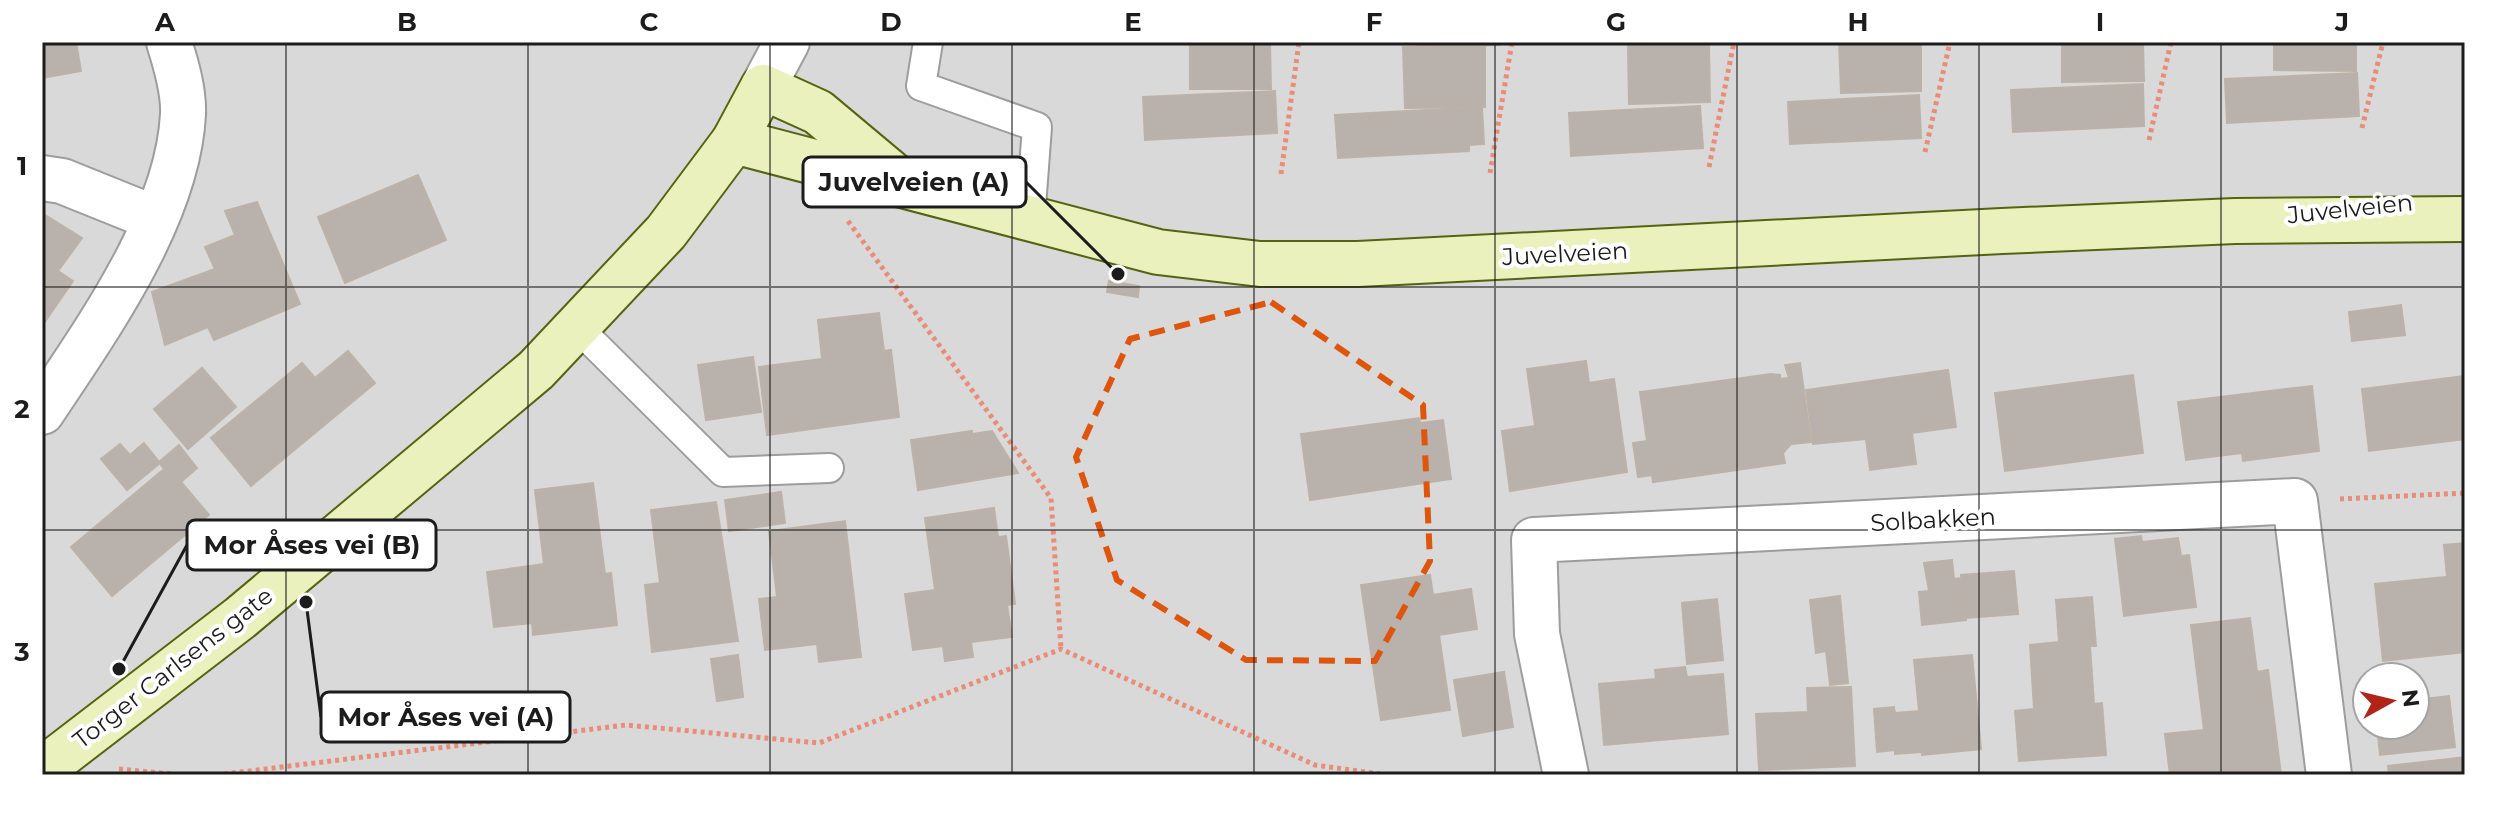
<svg xmlns="http://www.w3.org/2000/svg" width="2507" height="817" font-family="Montserrat,sans-serif">
  <style>
    .residential { fill: #dad9d9; fill-rule: evenodd }
    .building { fill: #b9b2ac; stroke: #bcb2a7; stroke-width: 2 }
    .lines { fill: none; stroke-linecap: round; stroke-linejoin: round }
    .lane-casing { stroke: #9d9d9d; stroke-width: 32 }
    .street-casing { stroke: #9d9d9d; stroke-width: 48 }
    .secondary-casing { stroke: #546411; stroke-width: 48 }
    .path { stroke: #e88d77; stroke-width: 5; stroke-dasharray: 4 4; stroke-linecap: butt }
    .lane { stroke: #fff; stroke-width: 28 }
    .street { stroke: #fff; stroke-width: 44 }
    .secondary { stroke: #eaf1bc; stroke-width: 44 }
    .marked { fill: none; stroke: #de560d; stroke-width: 6; stroke-dasharray: 16 10; stroke-linejoin: round }
    .grid { fill: none; stroke: #1c1c1c; stroke-width: 2; stroke-opacity: 0.55 }
    .labels { text-anchor: middle; stroke-width: 8; stroke-linejoin: round; paint-order: stroke }
    .street-label { font-size: 24px; fill: #1c1c1c; stroke: #fff }
    .leader { fill: none; stroke: #1c1c1c; stroke-width: 3 }
    .callout-dot { fill: #1c1c1c; stroke: #fff; stroke-width: 3 }
    .callout { fill: #fff; stroke: #1c1c1c; stroke-width: 3 }
    .callout-label { font-size: 26px; text-anchor: middle; font-weight: bold; fill: #1c1c1c }
    .neatline { fill: none; stroke: #1c1c1c; stroke-width: 3 }
    .grid-label { font-size: 26px; text-anchor: middle; font-weight: bold; fill: #1c1c1c }
  </style>
  <rect width="100%" height="100%" fill="#eceae3"/>
  <path class="residential" d="M42 42H2465V775H42ZM2367 677H2415V725H2367Z"/>
  <g class="building">
    <path d="M42 42H76L81 71 42 78Z"/>
    <path d="M1190 42H1270L1271 89H1190Z"/>
    <path d="M1417 42H1500V45L1418 47Z"/>
    <path d="M1643 42H1723V44L1643 45Z"/>
    <path d="M1839 42H1921V91L1841 93Z"/>
    <path d="M2062 42H2143L2144 81 2062 82Z"/>
    <path d="M2274 42H2356V71L2274 70Z"/>
    <path d="M1709 44 1710 102 1629 104 1628 45Z"/>
    <path d="M1485 46V107L1405 108 1403 47Z"/>
    <path d="M2357 73 2359 116 2227 123 2225 79Z"/>
    <path d="M2143 84 2144 126 2013 132 2011 90Z"/>
    <path d="M1275 91 1277 133 1145 140 1143 97Z"/>
    <path d="M1919 95 1921 138 1790 144 1788 102Z"/>
    <path d="M1700 106 1703 148 1571 156 1569 113Z"/>
    <path d="M1482 107 1484 144 1469 145V151L1338 158 1335 115Z"/>
    <path d="M418 175 446 240 345 283 318 217Z"/>
    <path d="M257 202 300 304 214 340 208 327 165 345 152 292 215 269 205 247 235 235 225 211Z"/>
    <path d="M42 213 82 238 58 271 73 281 42 326Z"/>
    <path d="M1109 281 1139 286 1138 297 1107 292Z"/>
    <path d="M2401 305 2405 335 2352 341 2349 312Z"/>
    <path d="M879 313 884 351 891 350 899 417 767 435 759 367 822 359 818 320Z"/>
    <path d="M348 351 375 383 251 486 211 438 302 363 315 378Z"/>
    <path d="M753 357 761 412 706 420 698 365Z"/>
    <path d="M1586 361 1589 383 1614 379 1627 472 1510 491 1502 431 1535 426 1527 369Z"/>
    <path d="M1800 363 1811 442 1791 444 1783 453 1785 463 1653 482 1652 475 1638 477 1633 443 1647 441 1640 392 1771 374 1780 375V379L1789 378 1785 365Z"/>
    <path d="M202 368 236 407 188 449 154 409Z"/>
    <path d="M1948 370 1956 427 1912 433 1916 464 1870 470 1866 439 1813 444 1806 390Z"/>
    <path d="M2133 375 2143 453 2005 471 1995 393Z"/>
    <path d="M2465 376V439L2369 451 2362 389Z"/>
    <path d="M2312 386 2319 451 2243 461 2242 453 2186 460 2178 402Z"/>
    <path d="M1419 418 1420 423 1443 420 1451 479 1310 500 1301 434Z"/>
    <path d="M972 431V434L992 431 1018 473 918 490 911 440Z"/>
    <path d="M144 443 160 463 127 490 101 459 120 444 130 455Z"/>
    <path d="M179 445 197 468 181 482 209 515 112 596 71 547 164 469 159 462Z"/>
    <path d="M593 483 605 574 611 573 617 625 533 635 532 623 494 627 487 572 544 564 535 490Z"/>
    <path d="M781 492 785 523 729 531 725 500Z"/>
    <path d="M716 502 738 641 652 652 645 585 660 583 651 510Z"/>
    <path d="M994 508 998 537 1006 536 1015 604 1007 605 1012 637 971 642 973 657 945 661 943 646 913 650 905 594 935 590 925 518Z"/>
    <path d="M845 521 861 657 819 662 817 644 765 650 759 599 777 597 769 531Z"/>
    <path d="M2141 536 2142 542 2178 538 2181 556 2189 555 2196 607 2124 616 2115 539Z"/>
    <path d="M2465 543V575L2447 577 2444 545Z"/>
    <path d="M1952 560 1954 579 1962 578 1966 620 1922 625 1919 592 1929 591 1924 563Z"/>
    <path d="M2014 571 2018 614 1965 618 1961 575Z"/>
    <path d="M1430 575 1433 595 1471 589 1477 629 1439 635 1450 710 1381 720 1361 585Z"/>
    <path d="M2465 575V652L2383 661 2375 584Z"/>
    <path d="M1840 596 1848 683 1830 685 1826 651 1816 653 1810 600Z"/>
    <path d="M2092 597 2096 646H2090L2094 704 2102 703 2106 755 2019 761 2015 711 2034 709 2030 645 2059 642 2056 600Z"/>
    <path d="M1717 599 1723 660 1687 664 1682 603Z"/>
    <path d="M2250 618 2257 672 2268 670 2281 775H2170L2165 734 2204 730 2191 625Z"/>
    <path d="M738 655 743 697 717 701 711 659Z"/>
    <path d="M1972 655 1981 749 1922 755V752L1895 754V750L1877 752 1874 709 1894 707 1895 713 1919 711 1914 660Z"/>
    <path d="M1685 667 1687 677 1723 674 1728 734 1604 745 1599 684 1656 679 1655 670Z"/>
    <path d="M1504 672 1513 727 1463 736 1454 680Z"/>
    <path d="M1851 687 1855 766 1759 770 1756 714 1808 712 1807 688Z"/>
    <path d="M2449 696 2455 747 2380 755 2377 725H2415V700Z"/>
    <path d="M2465 757V775H2389L2388 766Z"/>
  </g>
  <g class="lines">
    <defs>
      <g id="lane">
        <path d="M928 42 921 86 1037 127 1030 220"/>
        <path d="M577 327 723 472 829 468"/>
      </g>
      <g id="street">
        <path d="M763 87 787 42"/>
        <path d="M42 178 62 181 154 218"/>
        <path d="M42 412C97 329 178 217 183 114 184 91 176 64 169 42"/>
        <path d="M1566 775 1537 634 1534 540 2295 501 2329 775"/>
      </g>
      <g id="secondary">
        <path d="M734 141 1158 252 1260 264H1358L2002 231 2235 221 2465 219"/>
        <path d="M42 770 240 618 536 370 666 232 734 141 763 87 818 112 898 179"/>
      </g>
    </defs>
    <use href="#lane" class="lane-casing"/>
    <use href="#street" class="street-casing"/>
    <use href="#secondary" class="secondary-casing"/>
    <g class="path">
      <path d="M2362 128 2383 42"/>
      <path d="M2149 140 2171 42"/>
      <path d="M1925 152 1950 42"/>
      <path d="M1709 167 1734 42"/>
      <path d="M1490 173 1512 42"/>
      <path d="M1281 174 1299 42"/>
      <path d="M848 221 1051 498 1061 649"/>
      <path d="M2340 499 2465 493"/>
      <path d="M119 769 182 775"/>
      <path d="M216 775 626 725 819 743 1061 649 1315 765 1387 775"/>
    </g>
    <use href="#lane" class="lane"/>
    <use href="#street" class="street"/>
    <use href="#secondary" class="secondary"/>
  </g>
  <path class="marked" d="M1271 302 1423 405 1430 561 1375 661 1246 660 1117 580 1076 457 1130 339Z"/>
  <path class="grid" d="M286 42V775M528 42V775M770 42V775M1012 42V775M1254 42V775M1495 42V775M1737 42V775M1979 42V775M2221 42V775M42 287H2465M42 530H2465"/>
  <g class="labels">
    <g class="street-label">
      <text transform="translate(2350 209) rotate(-6)" y="8">Juvelveien</text>
      <text transform="translate(1565 254) rotate(-3)" y="8">Juvelveien</text>
      <text transform="translate(1933 520) rotate(-3)" y="8">Solbakken</text>
      <text transform="translate(173 668) rotate(-38)" y="8">Torger Carlsens gate</text>
    </g>
  </g>
  <path class="leader" d="M1118 274L1026 182M119 669L187 545M306 602L321 717"/>
  <g class="callout-dot">
    <circle cx="1118" cy="274" r="8"/>
    <circle cx="119" cy="669" r="8"/>
    <circle cx="306" cy="602" r="8"/>
  </g>
  <g class="callout">
    <rect x="803" y="157" width="223" height="50" rx="8"/>
    <rect x="187" y="520" width="249" height="50" rx="8"/>
    <rect x="321" y="692" width="249" height="50" rx="8"/>
  </g>
  <g class="callout-label">
    <text x="914" y="191">Juvelveien (A)</text>
    <text x="312" y="554">Mor Åses vei (B)</text>
    <text x="446" y="726">Mor Åses vei (A)</text>
  </g>
  <rect width="2507" height="817" fill="none" stroke="#ffffff" stroke-width="88"/>
  <g transform="translate(2391 701) rotate(82)"><circle r="38" fill="#ffffff" stroke="#a4a4a4" stroke-width="2"/>
  <path d="M0-6L14 30L0 20L-14 30Z" fill="#b02518"/>
  <text y="-12" font-size="22" font-weight="bold" text-anchor="middle" fill="#1c1c1c">N</text>
  </g>
  <rect x="44" y="44" width="2419" height="729" class="neatline"/>
  <g class="grid-label">
    <text x="165" y="31">A</text>
    <text x="407" y="31">B</text>
    <text x="649" y="31">C</text>
    <text x="891" y="31">D</text>
    <text x="1133" y="31">E</text>
    <text x="1374" y="31">F</text>
    <text x="1616" y="31">G</text>
    <text x="1858" y="31">H</text>
    <text x="2100" y="31">I</text>
    <text x="2342" y="31">J</text>
    <text x="22" y="175">1</text>
    <text x="22" y="418">2</text>
    <text x="22" y="661">3</text>
  </g>
</svg>
